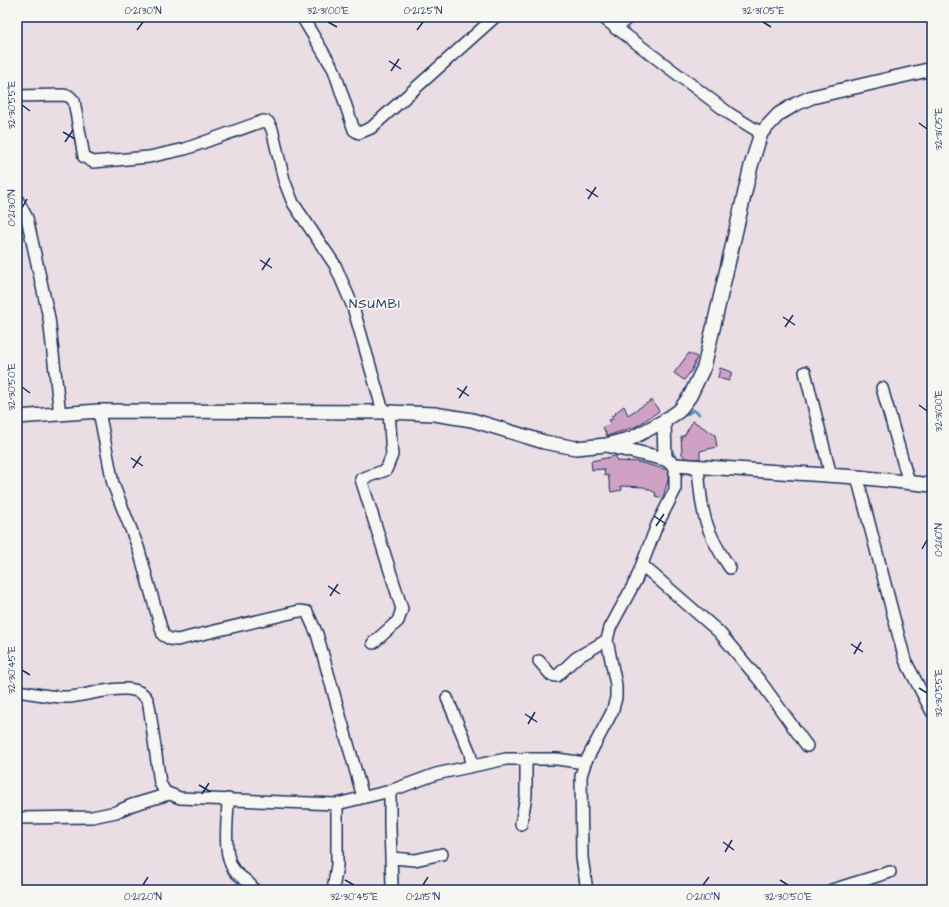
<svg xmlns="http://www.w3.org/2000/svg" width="949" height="907" font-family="'Architects Daughter',sans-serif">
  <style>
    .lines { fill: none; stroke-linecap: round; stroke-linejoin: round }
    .stream { stroke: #5f8eb4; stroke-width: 3 }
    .building { fill: #cfa2c5; stroke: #1b2f5e }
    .minor-casing { stroke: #1b2f5e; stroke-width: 14 }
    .tertiary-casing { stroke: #1b2f5e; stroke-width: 16 }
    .minor { stroke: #f6f6f2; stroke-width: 11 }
    .tertiary { stroke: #f6f6f2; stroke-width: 13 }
    .ticks { fill: none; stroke: #1b2f5e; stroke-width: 1.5 }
    .labels { text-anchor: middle; stroke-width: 3.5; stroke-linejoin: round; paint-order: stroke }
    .quarter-label { font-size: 13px; letter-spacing: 1px; fill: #1b2f5e; stroke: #f6f6f2 }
    .neatline { fill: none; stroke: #1b2f5e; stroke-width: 1.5 }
    .ticks-label { font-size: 10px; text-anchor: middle; fill: #1b2f5e }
  </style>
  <rect width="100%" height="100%" fill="#eadde4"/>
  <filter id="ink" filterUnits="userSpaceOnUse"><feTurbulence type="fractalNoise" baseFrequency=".025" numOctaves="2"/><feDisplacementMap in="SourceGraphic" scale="8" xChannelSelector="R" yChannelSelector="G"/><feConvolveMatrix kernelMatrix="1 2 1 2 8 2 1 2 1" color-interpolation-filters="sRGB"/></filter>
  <g filter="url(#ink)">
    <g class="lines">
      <g class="stream">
        <path d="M686 415 693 410 699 414"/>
        <path d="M672 451 675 458 687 460"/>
        <path d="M679 478 685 472 693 475"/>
      </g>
    </g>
    <g class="building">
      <path d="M689 353 697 357 692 370 684 380 674 373Z"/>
      <path d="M720 368 732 372 729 381 718 378Z"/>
      <path d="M652 400 659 411 637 426 607 436 603 427 611 424 609 420 613 419 611 416 616 414 615 413 624 406 628 415Z"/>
      <path d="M693 421 715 435 717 447 700 451V459L685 458 682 454 681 436H684Z"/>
      <path d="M616 456 617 461 638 462 668 470V480L663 498 655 496 656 493 644 487 621 486 622 490 611 492 608 475 605 476 604 469 592 470 591 461Z"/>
    </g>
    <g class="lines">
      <defs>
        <g id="minor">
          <path d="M302 17 334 70 354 130 359 133 371 128 495 17"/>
          <path d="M602 17 730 114 761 133"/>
          <path d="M616 29 628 17"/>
          <path d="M17 96 62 95 69 96 74 101 84 157 93 162 149 157 185 149 263 121 268 122 272 129 284 180 293 203 335 265 353 307 383 411"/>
          <path d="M17 199 27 218 49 318 60 415"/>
          <path d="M805 372 831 476"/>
          <path d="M882 388 909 483"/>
          <path d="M99 411 113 484 138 547 163 635 170 639 177 640 299 611 307 612 317 634 363 797"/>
          <path d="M698 466C701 511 704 530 730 568"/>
          <path d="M857 477 905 660 932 712"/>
          <path d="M642 565 719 632 760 681 807 746"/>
          <path d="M373 643 398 621 402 609 361 479 386 470 392 455 389 412"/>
          <path d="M539 661 551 675 557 676 576 658 607 640"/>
          <path d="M17 691C34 693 52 698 69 697 89 696 143 675 149 705L160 783 165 792 180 798 337 804 390 791 436 774 506 759H557L585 763"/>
          <path d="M447 698 470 753 472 765"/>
          <path d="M390 791V827L392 885"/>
          <path d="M228 799C228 818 222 855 234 870 240 878 249 880 254 890"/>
          <path d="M17 818 92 817 116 812 132 805 169 794"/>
          <path d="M521 824 526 796V758"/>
          <path d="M392 858 415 860 442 854"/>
          <path d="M333 890 337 865V804"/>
          <path d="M587 890 582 858 581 776 585 763 612 712 616 698V685L607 640 610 628 636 580 657 525 675 490V465"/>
          <path d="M832 890 890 872"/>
        </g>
        <g id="tertiary">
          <path d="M17 417 99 411 389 412 434 414 472 420 544 442 576 448 606 445 632 438 664 421 679 411 690 396 704 367 751 166 761 133 779 114 796 104 812 97 932 69"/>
          <path d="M664 421 665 459"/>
          <path d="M610 446 665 459 675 465 857 477 932 485"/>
        </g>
      </defs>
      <use href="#minor" class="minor-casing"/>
      <use href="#tertiary" class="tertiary-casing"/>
      <use href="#minor" class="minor"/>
      <use href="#tertiary" class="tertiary"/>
    </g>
  </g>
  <path class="ticks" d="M328 22 337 27M763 22 771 27M137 30 143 22M417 30 423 22M389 61 401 69M391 71 399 59M22 105 30 111M919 123 927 129M63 132 75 139M65 142 73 130M586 189 598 197M588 199 596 187M22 208 27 199M260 260 272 268M262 270 270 258M783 317 795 325M785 327 793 315M22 387 30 393M457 388 469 396M459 398 467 386M919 405 927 411M131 458 143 466M133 468 141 456M654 516 666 524M656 526 664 514M922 549 927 540M328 586 340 594M330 596 338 584M851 644 863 652M854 654 861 642M22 670 30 675M919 688 927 693M525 714 537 722M528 724 535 712M199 785 211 792M202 794 209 783M723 842 734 850M725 852 732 840M345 880 354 885M780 880 788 885M143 885 148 877M423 885 428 877M703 885 709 877"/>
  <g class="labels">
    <g class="quarter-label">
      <text x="375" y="308">NSUMBI</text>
    </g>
  </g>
  <rect width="949" height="907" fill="none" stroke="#f6f6f2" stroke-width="44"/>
  <rect x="22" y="22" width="905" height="863" class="neatline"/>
  <g class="ticks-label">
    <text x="143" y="14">0°21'30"N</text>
    <text x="328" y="14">32°31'00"E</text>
    <text x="423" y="14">0°21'25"N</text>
    <text x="763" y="14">32°31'05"E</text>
    <text transform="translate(11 105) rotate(-90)" y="4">32°30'55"E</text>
    <text transform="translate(938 129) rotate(-90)" y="4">32°31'05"E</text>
    <text transform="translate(11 208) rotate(-90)" y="4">0°21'30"N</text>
    <text transform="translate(11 387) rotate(-90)" y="4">32°30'50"E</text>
    <text transform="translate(938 411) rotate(-90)" y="4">32°31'00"E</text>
    <text transform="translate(938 540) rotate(-90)" y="4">0°21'10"N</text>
    <text transform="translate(11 670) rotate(-90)" y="4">32°30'45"E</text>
    <text transform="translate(938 693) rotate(-90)" y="4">32°30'55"E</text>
    <text x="143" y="900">0°21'20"N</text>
    <text x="354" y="900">32°30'45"E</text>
    <text x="423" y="900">0°21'15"N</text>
    <text x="703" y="900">0°21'10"N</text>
    <text x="788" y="900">32°30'50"E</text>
  </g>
</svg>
